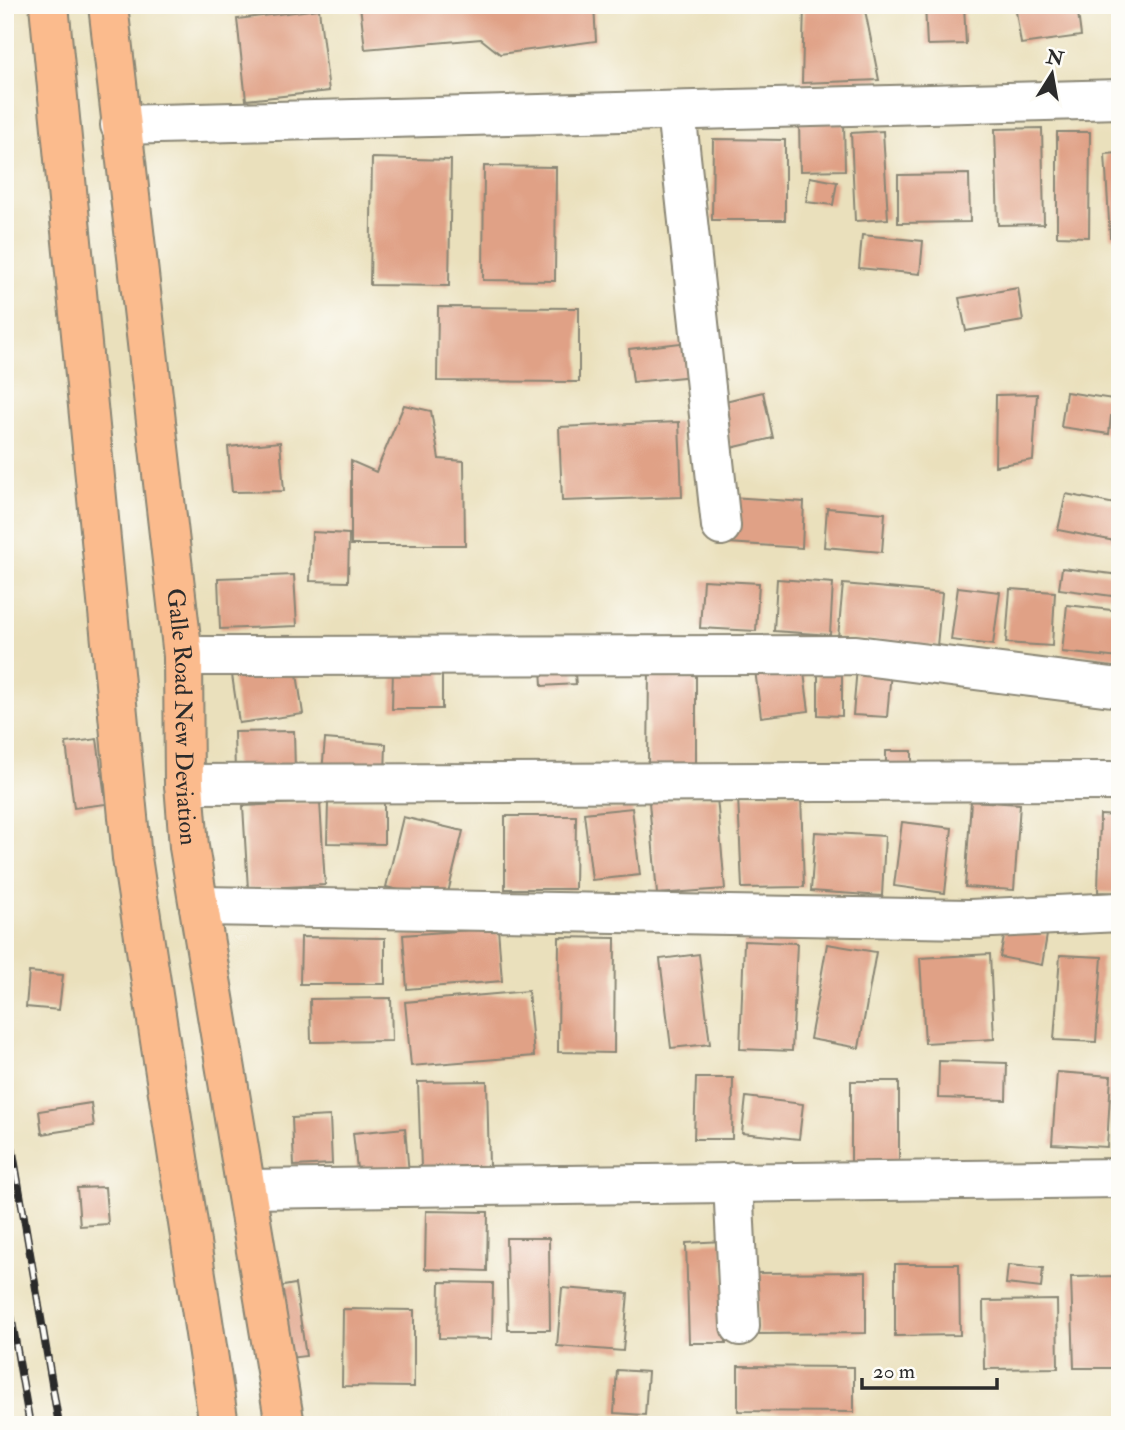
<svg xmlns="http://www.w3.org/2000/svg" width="1125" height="1430" font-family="'IM FELL Double Pica',serif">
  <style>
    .building { fill: #e0a186 }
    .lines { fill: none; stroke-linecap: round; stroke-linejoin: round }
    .minor-casing { stroke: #8a8674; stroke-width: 42 }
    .primary-casing { stroke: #8a8674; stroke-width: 42 }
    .minor { stroke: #fff; stroke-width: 38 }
    .primary { stroke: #fbbb8d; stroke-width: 38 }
    .rail-casing { stroke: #2b2b2b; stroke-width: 8 }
    .rail { stroke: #fdfcf7; stroke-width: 5; stroke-dasharray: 16; stroke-linecap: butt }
    .labels { text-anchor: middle; stroke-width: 5; stroke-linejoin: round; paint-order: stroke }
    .street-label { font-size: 24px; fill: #2b2b2b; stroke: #fdfcf7 }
  </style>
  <rect width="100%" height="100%" fill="#fdfcf7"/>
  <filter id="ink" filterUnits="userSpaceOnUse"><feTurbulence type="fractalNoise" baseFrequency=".0143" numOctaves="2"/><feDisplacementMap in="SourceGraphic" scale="14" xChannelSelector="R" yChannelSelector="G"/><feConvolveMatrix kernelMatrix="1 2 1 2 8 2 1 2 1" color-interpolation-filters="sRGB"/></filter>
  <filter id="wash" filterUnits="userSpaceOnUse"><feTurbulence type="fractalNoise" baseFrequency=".00686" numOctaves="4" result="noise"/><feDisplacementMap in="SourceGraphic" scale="28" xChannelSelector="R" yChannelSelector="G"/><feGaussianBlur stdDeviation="1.57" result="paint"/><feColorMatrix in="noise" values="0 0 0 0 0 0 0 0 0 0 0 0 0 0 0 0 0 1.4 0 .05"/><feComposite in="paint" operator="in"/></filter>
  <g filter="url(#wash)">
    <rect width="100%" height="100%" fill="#eae0bc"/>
    <g id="blocks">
      <g class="building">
        <path d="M360 5H594L596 41 500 54 481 39 365 49Z"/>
        <path d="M804 5H864L879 80 802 83Z"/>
        <path d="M925 5H964L966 44 927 45Z"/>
        <path d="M1015 5H1077L1081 36 1021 44Z"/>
        <path d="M319 9 329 91 246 100 237 19Z"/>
        <path d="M799 121H844L845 170 800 171Z"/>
        <path d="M1042 128 1044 224 998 225 995 129Z"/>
        <path d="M883 131 888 219 855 221 851 133Z"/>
        <path d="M1057 132H1090L1089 237 1057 236Z"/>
        <path d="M713 139 785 140V220H712Z"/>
        <path d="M1120 153V236L1110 237 1105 154Z"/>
        <path d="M372 158 451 160 449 286 370 285Z"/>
        <path d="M484 166 556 167 555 281 483 280Z"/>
        <path d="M969 174 970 222 898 223V175Z"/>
        <path d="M810 177 837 182 833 205 806 202Z"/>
        <path d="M862 235 923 241 920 274 859 268Z"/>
        <path d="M1018 288 1023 321 966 331 959 298Z"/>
        <path d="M438 307 579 308V382L437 381Z"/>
        <path d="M1118 331H1120V372L1113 371Z"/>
        <path d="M689 342 693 376 633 382 629 349Z"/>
        <path d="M763 392 773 438 731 448 721 402Z"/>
        <path d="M1066 392 1120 400V417L1111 416 1109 434 1061 427Z"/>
        <path d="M1037 394 1033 460 995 466 996 395Z"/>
        <path d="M404 405 431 411 439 459 464 461 465 545H351V461L376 472Z"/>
        <path d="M679 422 682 497 562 501 559 427Z"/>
        <path d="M280 442 284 491 232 492 228 447Z"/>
        <path d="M1066 494 1120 505V542L1058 530Z"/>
        <path d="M731 497 804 502 802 548 729 543Z"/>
        <path d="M827 508 885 513 882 552 824 547Z"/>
        <path d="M312 532 349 534 348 582 310 581Z"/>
        <path d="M1062 568 1120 575V597L1059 589Z"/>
        <path d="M294 575 297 626 220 629 218 578Z"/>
        <path d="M777 579 833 583 830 635 774 631Z"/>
        <path d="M703 580 759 583 756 631 700 628Z"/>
        <path d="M843 584 942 593 937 646 838 637Z"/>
        <path d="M958 587 1000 592 993 645 951 640Z"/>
        <path d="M1010 589 1055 592 1052 646 1006 643Z"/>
        <path d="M1067 605 1120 611V658L1062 652Z"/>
        <path d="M295 660 303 714 239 723 231 668Z"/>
        <path d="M574 665 576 684 542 686 541 668Z"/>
        <path d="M803 665 809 711 761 717 755 670Z"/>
        <path d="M818 667 842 668V716L818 715Z"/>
        <path d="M857 667 891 671 887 717 853 715Z"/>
        <path d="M649 668 696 669V769L648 768Z"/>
        <path d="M393 669H442V709H392Z"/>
        <path d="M294 731 295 772 235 774 234 732Z"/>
        <path d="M97 739 106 804 74 808 66 743Z"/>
        <path d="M325 739 386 744 385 775 322 772Z"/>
        <path d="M886 751H912V767L886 768Z"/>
        <path d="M801 794 804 887 742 888 738 796Z"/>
        <path d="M717 797 725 889 657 894 649 802Z"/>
        <path d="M971 801 1020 804 1014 890 965 887Z"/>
        <path d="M320 802 325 885 248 889 243 806Z"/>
        <path d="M328 803H384V844L327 843Z"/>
        <path d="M632 808 640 875 592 880 584 813Z"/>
        <path d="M1100 815 1120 816V893L1098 892Z"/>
        <path d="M505 816H576L575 889H505Z"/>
        <path d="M403 817 463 831 446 901 386 887Z"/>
        <path d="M902 822 952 828 945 893 894 886Z"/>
        <path d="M815 832 885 836 882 896 811 891Z"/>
        <path d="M1006 927 1047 935 1042 965 1000 957Z"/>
        <path d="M498 928 502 981 407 989 403 935Z"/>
        <path d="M301 937 385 938V984H300Z"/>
        <path d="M559 937 615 938 614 1053 558 1052Z"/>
        <path d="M744 941 797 943 792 1051 740 1049Z"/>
        <path d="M827 944 876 952 859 1048 810 1039Z"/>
        <path d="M699 954 710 1044 671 1048 660 959Z"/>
        <path d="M990 954 994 1039 925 1043 920 958Z"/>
        <path d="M1060 955 1102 957 1096 1042 1054 1040Z"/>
        <path d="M29 972 63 975 59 1010 26 1007Z"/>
        <path d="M528 991 534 1056 411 1066 405 1002Z"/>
        <path d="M391 998 392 1041 311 1042 310 999Z"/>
        <path d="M939 1061 1007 1063 1006 1100 938 1098Z"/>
        <path d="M1057 1072 1111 1076 1107 1147 1052 1144Z"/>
        <path d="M696 1078H733L732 1139H694Z"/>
        <path d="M487 1081 489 1166 421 1167 418 1082Z"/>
        <rect x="851" y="1081" width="48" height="81"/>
        <path d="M746 1097 803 1104 799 1139 742 1133Z"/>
        <path d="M91 1103 94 1126 42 1134 39 1111Z"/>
        <path d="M330 1116 332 1164 294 1166 292 1118Z"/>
        <path d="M405 1128 409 1174 358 1178 353 1133Z"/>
        <path d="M105 1187 108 1224 80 1226 77 1188Z"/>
        <path d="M426 1211 488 1212 487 1271 425 1269Z"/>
        <path d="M506 1238H549L550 1330H508Z"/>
        <path d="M723 1241 726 1343H689L686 1243Z"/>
        <path d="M895 1264H959L960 1335 895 1336Z"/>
        <path d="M1008 1265 1043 1268 1041 1288 1006 1284Z"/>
        <path d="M866 1272V1333L758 1334 757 1273Z"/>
        <path d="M1119 1276 1120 1368H1074L1071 1277Z"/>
        <path d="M440 1282 493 1283 492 1339 439 1338Z"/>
        <path d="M295 1284 306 1356 289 1358 278 1287Z"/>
        <path d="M562 1288 628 1293 623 1351 557 1346Z"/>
        <path d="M1057 1300 1058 1368 984 1369 983 1301Z"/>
        <path d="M343 1309 414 1310V1387L342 1386Z"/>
        <path d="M738 1366 854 1367V1412L738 1411Z"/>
        <path d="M617 1370 648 1372 645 1415 614 1413Z"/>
      </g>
    </g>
  </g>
  <g filter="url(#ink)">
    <use href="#blocks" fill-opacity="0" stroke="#8a8674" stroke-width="2"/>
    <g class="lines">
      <defs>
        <g id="minor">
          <path d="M676 111 721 526"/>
          <path d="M120 125 1120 99"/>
          <path d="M183 656 856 655 1120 688"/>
          <path d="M184 784 1120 781"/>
          <path d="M199 906 970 919 1120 912"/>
          <path d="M733 1182 740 1326"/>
          <path d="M246 1189 1120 1178"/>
        </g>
        <g id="primary">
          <path d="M49 5 132 858 219 1425"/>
          <path id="s1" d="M108 5 183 656 184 784 189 847 285 1425"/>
        </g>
      </defs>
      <use href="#minor" class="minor-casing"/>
      <use href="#primary" class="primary-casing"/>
      <use href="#minor" class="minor"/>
      <use href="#primary" class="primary"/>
      <defs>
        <g id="rail">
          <path d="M5 1105 59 1425"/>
          <path d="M5 1281 30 1425"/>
        </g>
      </defs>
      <use href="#rail" class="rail-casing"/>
      <use href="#rail" class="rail"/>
    </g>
  </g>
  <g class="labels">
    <g class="street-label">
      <text dy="8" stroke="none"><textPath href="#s1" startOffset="716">Galle Road New Deviation</textPath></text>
    </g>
  </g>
  <rect width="1125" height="1430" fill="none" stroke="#fdfcf7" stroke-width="28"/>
  <g transform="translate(1052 74) rotate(11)" stroke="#fdfcf7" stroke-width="5" paint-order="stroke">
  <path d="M0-5L12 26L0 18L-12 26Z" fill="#2b2b2b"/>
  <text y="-10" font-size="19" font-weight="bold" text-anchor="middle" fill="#2b2b2b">N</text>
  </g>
  <path d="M862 1378v10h135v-10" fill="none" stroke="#2b2b2b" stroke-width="3.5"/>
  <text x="873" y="1378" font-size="21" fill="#2b2b2b" stroke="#fdfcf7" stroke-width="5" paint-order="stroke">20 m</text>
</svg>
